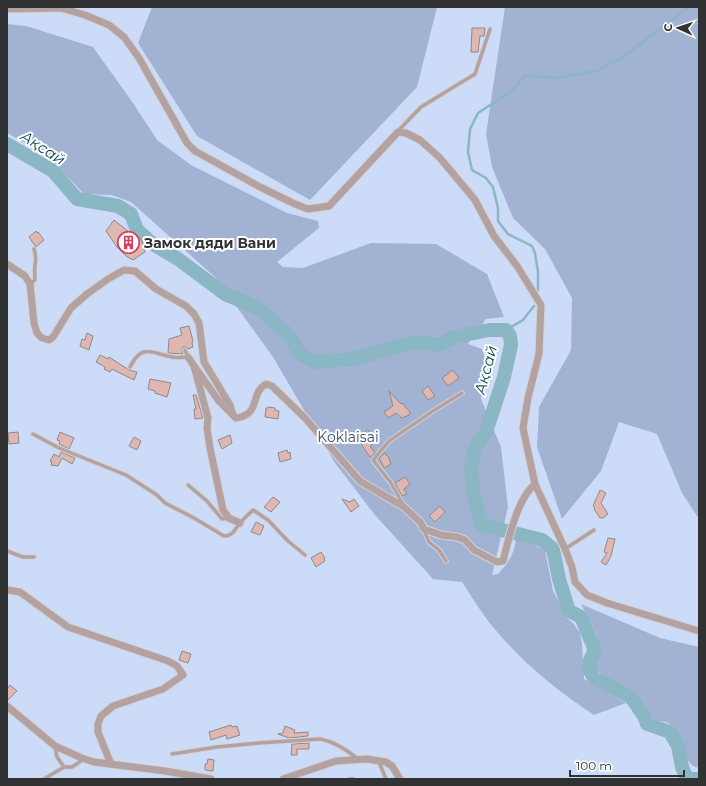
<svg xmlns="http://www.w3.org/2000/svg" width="706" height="786" font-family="Montserrat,sans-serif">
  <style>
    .green { fill: #ccdbf8 }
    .forest { fill: #a2b2d2 }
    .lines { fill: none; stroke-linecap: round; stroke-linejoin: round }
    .stream { stroke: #8bb6c3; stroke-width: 2.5 }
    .river { stroke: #8bb6c3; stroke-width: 14 }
    .building { fill: #e0b6b1; stroke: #8d8a8a }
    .service-casing { stroke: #d2d3d5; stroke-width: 5.5 }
    .minor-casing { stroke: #d2d3d5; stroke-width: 9 }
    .service { stroke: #b4a1a1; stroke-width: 3.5 }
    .minor { stroke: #b4a1a1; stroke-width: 7 }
    .labels { text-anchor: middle; stroke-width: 4; stroke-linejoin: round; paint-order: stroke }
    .poi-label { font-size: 14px; font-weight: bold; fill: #313233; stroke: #fff; text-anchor: start }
    .park-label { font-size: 14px; fill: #384c7a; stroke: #fff }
    .water-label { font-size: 15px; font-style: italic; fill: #024554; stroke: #fff }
  </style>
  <rect width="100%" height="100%" fill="#f5f6f9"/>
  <path class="green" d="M7 7H563L699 414V779H7Z"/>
  <g class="forest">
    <path d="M152 7H437L417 87 310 200 197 136 138 43Z"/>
    <path d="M505 7H699V519L682 493 657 434 619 422 601 471 562 519 537 447 539 407 571 350 572 298 545 249 513 218 492 167 486 134Z"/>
    <path d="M7 24 26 26 93 47 133 103 157 140 191 165 287 213 318 221 319 228 277 262 283 267 303 268 371 243 436 244 487 274 504 317 486 319 468 344 482 349 486 363 481 399 501 447 508 507 492 575 498 574C509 562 513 556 516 540L524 541 545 550 553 591 559 602 564 616 573 623 580 633 582 644 584 679 626 703 594 715C557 691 522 662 493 627 482 614 472 597 462 582L433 579 375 515 335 463 273 357 216 278 131 202 112 195 84 194 47 155 7 133Z"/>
    <path d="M581 604 660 638 699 647V768C681 766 684 733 670 724 666 721 659 721 654 720 647 711 643 699 634 691 623 683 600 680 595 665 596 662 598 659 599 656 603 640 588 618 581 604Z"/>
  </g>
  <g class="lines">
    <g class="stream">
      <path d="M538 290V272L535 253 532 246 508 234 498 221V208L493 187 486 178 472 170 468 152 470 129 478 113 510 92 526 75 555 78 597 71 623 57 689 7"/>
      <path d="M506 330 523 320 534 306"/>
    </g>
    <path class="river" d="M7 144 53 171 77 199 118 206 131 214 137 230 153 244 178 259 225 294 258 308 289 335 300 354 316 362 353 359 410 343H428L438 345 455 337 489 330H506L510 336 511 345 504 377 486 432 475 448 471 465 473 493 482 525 542 540 553 549 559 579 569 611 581 617 595 650 590 660 589 669 594 678 631 697 644 716 647 724 670 732 678 746 682 767 687 779H699"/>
  </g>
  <g class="building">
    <path d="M472 28H485L484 36H480L478 52H471Z"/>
    <path d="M114 220 129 232 141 239 145 252 133 260 126 256 117 247 106 231Z"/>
    <path d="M36 231 37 233 38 232 44 240 36 247 29 237Z"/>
    <path d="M189 326 193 341 192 342 193 347 188 349 186 347H183L182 349 183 354 168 353 169 339 182 335 180 328Z"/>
    <path d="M87 333 93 336 89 350 80 346 82 339 85 340Z"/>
    <path d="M100 355 108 359 109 357 129 370 137 372 134 380 112 369 110 372 104 369 105 367 96 362Z"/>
    <path d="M453 370 459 378 448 386 442 378Z"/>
    <path d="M150 379 171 383 167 397 155 393V391L148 389Z"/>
    <path d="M428 386 435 396 428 400 422 391Z"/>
    <path d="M389 391 401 404 402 403 410 412 409 415 402 418 396 413 388 418 384 412 393 406Z"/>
    <path d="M193 395H196L203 418 195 419 194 409H196Z"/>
    <path d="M268 407 275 408V410L279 411 278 419 265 417 266 408H268Z"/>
    <path d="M368 430 376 442 370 446 375 453 370 457 357 438Z"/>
    <path d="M18 432 19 443 9 444 8 433Z"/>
    <path d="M60 432 74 438 69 449 59 444 60 441 57 440Z"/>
    <path d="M230 435 232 443 222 449 218 440Z"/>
    <path d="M134 437 141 441 137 450 129 446Z"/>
    <path d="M287 450 288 453 290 452 291 459 280 462 278 453Z"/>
    <path d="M61 452 75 458 72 464 62 458 58 466 51 465 52 462 50 461 54 454 59 457Z"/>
    <path d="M385 453 387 456H388L391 464 384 468 379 458Z"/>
    <path d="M405 477 410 484 404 489 407 494 402 496 395 483Z"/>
    <path d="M600 490 606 493 601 503 608 514 603 518H600L594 509 595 508 593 506Z"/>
    <path d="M273 497 280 502 271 512 264 507Z"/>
    <path d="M342 499 350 502 354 499 359 506 351 512Z"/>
    <path d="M440 506 445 512 435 522 429 516Z"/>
    <path d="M256 522 264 526 260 535 251 532Z"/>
    <path d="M608 538 615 539 611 556 606 565 601 562 607 553 604 552Z"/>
    <path d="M321 552 325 558 324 559 325 561 316 567 311 558Z"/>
    <path d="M182 651 191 654 188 663 179 660Z"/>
    <path d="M10 685 17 691 7 701V689Z"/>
    <path d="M231 725 232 727 237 726 240 735 227 739 226 735 211 740 209 732Z"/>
    <path d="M285 726 295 730 294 733 308 732V736L289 738 278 734 283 733Z"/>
    <path d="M309 743V749H297V755H291L292 744Z"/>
    <path d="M208 759 214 760 213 771 205 770V764H207Z"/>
  </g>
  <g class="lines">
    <defs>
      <g id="service">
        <path d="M398 131 421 107 475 74 490 29"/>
        <path d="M30 284 35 280C35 275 34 270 35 266 36 260 36 255 34 249"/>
        <path d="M130 367C142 343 151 353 172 357 177 358 183 357 188 357L185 350"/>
        <path d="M33 434 59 448 126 475 157 495 165 503 194 518 224 536C234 536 235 528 241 522 245 517 249 514 253 510L268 520 288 541 305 555"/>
        <path d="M188 485 207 501 222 519 228 518"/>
        <path d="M404 506 391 483 373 460 389 441 433 411 462 393"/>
        <path d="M424 530 429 542 439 550 446 561"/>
        <path d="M565 549 594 530"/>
        <path d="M7 551 23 557H34"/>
        <path d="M55 747 57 757 64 767H72L84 759"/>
        <path d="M172 754 217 747 258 743 320 739C333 741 348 751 358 759"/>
        <path d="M379 762 386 779"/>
        <path d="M44 779 64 767"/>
        <path d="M349 779H353"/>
      </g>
      <g id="minor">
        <path d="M7 9 61 8 85 15 109 25 124 37 139 58 187 143 195 151 260 187 295 204 308 209 329 206 398 132 406 133 420 140 440 158 475 200 494 236 517 266 541 305 539 354 528 398 523 428 535 484 565 549 572 567 575 582 587 595 607 603 699 631"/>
        <path d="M7 264 25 276 30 284 34 323 37 333 42 338 49 340 53 337 71 308 87 294 108 279 124 270 135 271 156 289 186 306 194 314 199 323 204 362 230 405 233 415"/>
        <path d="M188 357 194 366 208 418 207 428 210 448 223 510 229 518 240 523"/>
        <path d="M194 366 219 401 236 418C262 414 249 394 266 384L272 386 305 418 360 481 404 507 420 522 424 529 441 535 457 537 465 540 474 550 497 562 503 561C509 538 517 499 535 484"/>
        <path d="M7 590 20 592 68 627 168 661 177 666 183 675 163 689 113 706 101 716 98 724V732L111 764"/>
        <path d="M7 706 55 746 82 758 94 762 165 771 211 779"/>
        <path d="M283 779 336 761 367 759 386 762 392 766 400 779"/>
      </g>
    </defs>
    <use href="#service" class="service-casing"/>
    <use href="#minor" class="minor-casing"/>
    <use href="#service" class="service"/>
    <use href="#minor" class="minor"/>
  </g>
  <defs>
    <symbol id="building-ring" viewBox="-11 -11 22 22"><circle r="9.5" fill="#fff" stroke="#d34361" stroke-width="1.5"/><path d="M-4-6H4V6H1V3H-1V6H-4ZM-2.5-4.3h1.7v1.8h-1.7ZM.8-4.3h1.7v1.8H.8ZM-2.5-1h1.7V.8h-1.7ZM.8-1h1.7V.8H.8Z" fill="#d34361"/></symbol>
  </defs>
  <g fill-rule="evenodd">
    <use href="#building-ring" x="116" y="230" width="25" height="25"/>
  </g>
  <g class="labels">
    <g class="poi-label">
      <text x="144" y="248">Замок дяди Вани</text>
    </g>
    <g class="park-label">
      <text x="348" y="442">Koklaisai</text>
    </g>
    <g class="water-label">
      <text transform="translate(43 148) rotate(33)" y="5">Ақсай</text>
      <text transform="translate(486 370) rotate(-75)" y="5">Ақсай</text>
    </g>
  </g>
  <rect width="706" height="786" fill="none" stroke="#313233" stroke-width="16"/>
  <g transform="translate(678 28) rotate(273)" stroke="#ffffff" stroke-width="3" paint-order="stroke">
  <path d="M0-3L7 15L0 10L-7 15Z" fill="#313233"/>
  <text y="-6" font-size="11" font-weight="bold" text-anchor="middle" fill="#313233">С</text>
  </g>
  <path d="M570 770v6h114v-6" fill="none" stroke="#313233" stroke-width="2"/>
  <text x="576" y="770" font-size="12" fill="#313233" stroke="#ffffff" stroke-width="3" paint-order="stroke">100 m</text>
</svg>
